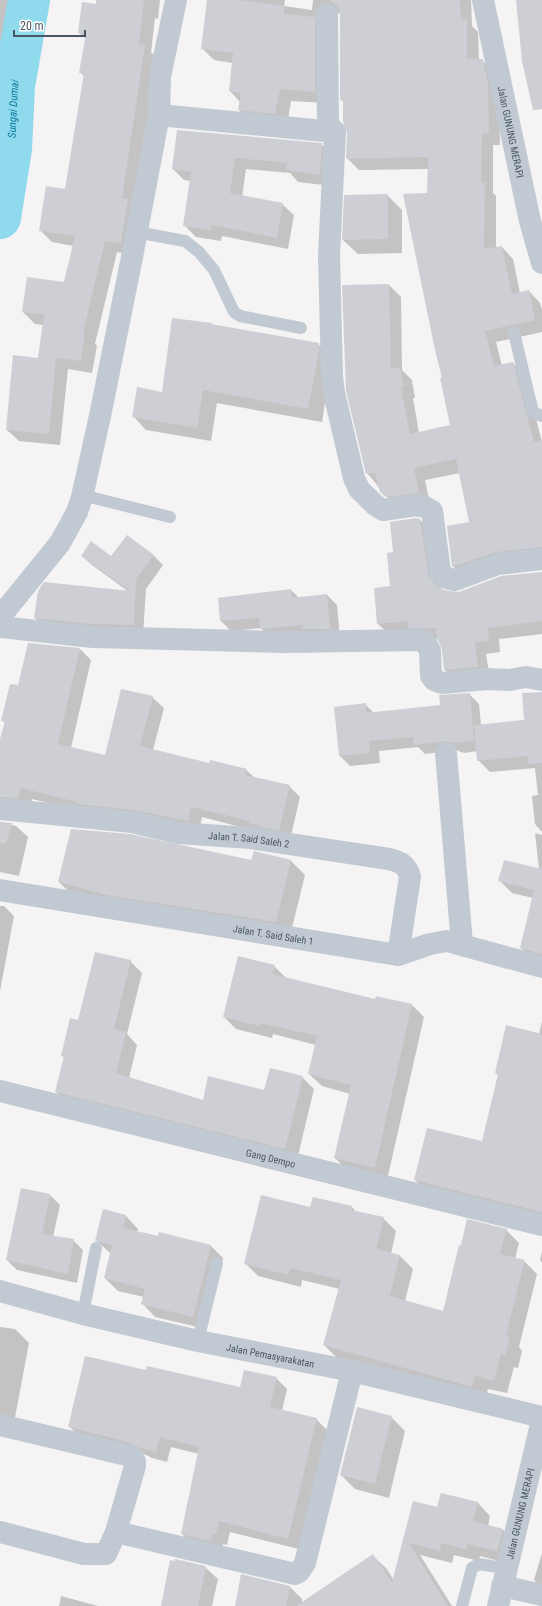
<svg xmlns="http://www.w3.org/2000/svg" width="542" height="1606" font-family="'Roboto Condensed',sans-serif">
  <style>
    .shadow { fill: #0003 }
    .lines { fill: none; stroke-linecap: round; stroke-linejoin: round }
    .river { stroke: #90daee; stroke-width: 42 }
    .building { fill: #cdcfd5 }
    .service { stroke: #c1cad2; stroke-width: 12 }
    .minor { stroke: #c1cad2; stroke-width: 22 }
    .labels { text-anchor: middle; stroke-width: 3; stroke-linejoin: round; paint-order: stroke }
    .street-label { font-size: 10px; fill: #4a5661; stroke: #fff }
    .water-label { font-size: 11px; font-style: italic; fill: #0c7c9b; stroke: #fff }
  </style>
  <rect width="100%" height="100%" fill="#f5f3f3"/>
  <g class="shadow">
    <path d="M0 0H36L34 9 25 7 14 79 0 77Z"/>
    <path d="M97 0H160L158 19 155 18 151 52 157 58 132 255 117 252 95 344 97 346 92 373 68 369 60 445 19 441 7 430 38 359 44 325 35 324 23 312 65 283 74 246 52 242 40 230 66 190 84 76 80 72 86 39 79 33 96 5Z"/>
    <path d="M208 0H285L284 6 312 10 313 0H471L472 26 478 32 479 60H482L494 72 499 95 500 145H493V193L496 196V248L502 247 513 259 520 293 529 291 540 303 542 310V332L496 342 502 366 513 363 525 375 542 442V559L465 578 453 566 470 522 460 473 425 480 430 504H393L367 473 389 285 401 297 402 370 412 380 415 398H413L419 433 451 426 443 379 428 194 429 169 359 170 347 158 348 132 344 102 341 100 340 13 333 15 327 103 291 101 287 125 251 121 239 110 240 102 230 91 233 63 214 60 202 48Z"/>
    <path d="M178 132 321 144 333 156 332 186 298 182 290 173 246 169 242 197 282 204 294 215 288 249 222 236 221 241 196 237 184 225 191 181 184 180 173 169Z"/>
    <path d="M387 195 402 210V253L358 254 343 240Z"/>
    <path d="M211 324 213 326 318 344 332 358 322 422 217 403 211 441 146 430 133 416 162 393Z"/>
    <path d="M420 520 432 532 441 589 452 593H460L542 573V634L499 639 500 652 486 654 490 679 457 682 445 670 443 650 439 639 390 635 378 624 392 587 394 553Z"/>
    <path d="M127 536 154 556 163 565 146 589 143 635 45 627 35 618 129 592 92 565 82 556 111 557Z"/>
    <path d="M291 590 299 598 327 595 337 605 340 638H271L261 628 231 631 221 621 219 598Z"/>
    <path d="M80 649 91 660 71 748 105 756 152 697 164 708 153 750 209 764 246 770 255 778 289 786 300 797 290 840 202 817 199 832 86 812 32 799 29 809 0 815V743L5 723 2 720 18 687Z"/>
    <path d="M542 693V832L535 824 532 796 538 795 535 768 490 772 478 760 477 751 464 753 456 750 425 754 418 747 379 751 380 763 350 766 340 756 335 708 365 704 374 713 441 706 469 694 479 704 481 725 525 721Z"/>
    <path d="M0 822 16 826 28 837 19 876 0 872Z"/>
    <path d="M535 833 542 835V962L533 960 521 948 533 898 512 893 500 881 539 869Z"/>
    <path d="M291 861 305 875 290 936 73 896 59 882 252 862Z"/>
    <path d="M0 906H4L14 916 0 991Z"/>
    <path d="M130 961 142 973 127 1034 137 1045 129 1078 203 1101 265 1091 302 1077 314 1089 297 1160 68 1103 56 1092 64 1058 62 1055 79 1022Z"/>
    <path d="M274 966 286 978 376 1000V997L412 1005 424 1017 387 1180 347 1170 335 1158 350 1094 322 1086 309 1074 316 1045 273 1034 272 1038 236 1029 224 1017Z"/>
    <path d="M542 1021V1221L427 1192 415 1180 483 1142 499 1076 496 1073 539 1034Z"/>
    <path d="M50 1195 60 1205 53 1237 73 1240 83 1250 77 1283 17 1270 7 1260Z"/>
    <path d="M352 1207 356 1212 383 1218 396 1231 391 1254 400 1256 413 1269 405 1301 444 1312 506 1230 519 1243 515 1259 524 1261 537 1274 519 1347 522 1351 518 1368 514 1367 507 1393 488 1389 485 1400 337 1358 324 1345 340 1289 302 1280 301 1287 258 1276 245 1263 311 1208Z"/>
    <path d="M126 1216 138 1229 137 1232 211 1246 223 1258 206 1329 155 1317 143 1304 144 1297 118 1291 105 1278 111 1254 96 1240Z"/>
    <path d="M542 1251V1263L540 1260Z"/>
    <path d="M0 1327 15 1329 29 1343 14 1423 0 1420Z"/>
    <path d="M146 1372 241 1388 276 1378 287 1389 282 1411 316 1419 327 1430 299 1549 230 1532 227 1545 223 1544 221 1552 193 1545 182 1534 199 1454 171 1447 167 1462 152 1458 140 1452 80 1437 69 1426Z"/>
    <path d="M391 1417 405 1431 389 1498 355 1489 341 1475Z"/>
    <path d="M414 1502 438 1509 478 1503 490 1516 488 1526 502 1529 515 1542 510 1564 480 1556 479 1561 454 1555 452 1563 420 1555 452 1606H236L290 1587 302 1599V1604L373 1556 386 1568 393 1579Z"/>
    <path d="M542 1553V1588L534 1580Z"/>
    <path d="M205 1567 218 1579 212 1606H162Z"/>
    <path d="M61 1596 98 1606H59Z"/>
  </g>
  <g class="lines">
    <path class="river" id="s1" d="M0 218 11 149 14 86 29 0"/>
  </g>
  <g class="building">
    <path d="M96 0H144L139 44 145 45 122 198 128 199 121 243 105 241 83 333H85L81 361 56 358 49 434 6 430 13 355 38 358 44 315 22 312 27 277 64 282 75 236 39 231 46 186 65 189 84 73H79L86 34 78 33 82 2 96 4Z"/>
    <path d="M207 0H240L285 6 284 14 315 17V92L280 89 275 114 238 110 241 93 229 91 233 53 201 49Z"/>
    <path d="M330 0H460L461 19H467V59H483L488 83 489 133 482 134 481 183H485L484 249 502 246 512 294 529 290 535 320 485 331 494 366 513 362 534 442 542 441V547L496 552 452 567 447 526 469 522 456 459 414 468 419 493 386 497 380 492 375 473 366 474 346 391 342 285 389 284 391 369 400 367 404 386 401 387 410 434 450 425 440 378H442L435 350 403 194 427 193 428 157 346 159 347 132 343 122V100H340V19H341L338 7Z"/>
    <path d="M516 0H542V109L533 110 522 61Z"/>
    <path d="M177 130 322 143 320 175 286 170 287 163 235 158 230 193 283 203 277 238 211 225 210 230 183 226 191 172 172 169Z"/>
    <path d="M388 194V239L342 240 344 195Z"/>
    <path d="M172 318 212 323 211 324 319 343V351L308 409 203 390 197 428 132 417 137 387 162 392Z"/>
    <path d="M416 518 420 519 428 574 437 587 443 590 459 592 501 576 542 572V621L488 628 489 641 475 642 478 667 444 670 442 650 437 638 436 628H408L407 621 377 624 374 588 390 586 387 553 393 552 390 522Z"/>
    <path d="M127 535 154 555 136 579 134 625 91 624 34 618 38 591 44 582 130 591 81 556 91 541 111 556Z"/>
    <path d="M291 589 292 598 327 594 330 629H302V625L260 629 259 618 220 621 218 598Z"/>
    <path d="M28 643 80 648 58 744 105 755 121 689 153 696 140 746 209 763 210 760 247 769 245 775 290 785 279 830 260 827V825L249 823 250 821 191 807 188 821 133 810 77 804V802L21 788 18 798 0 797V739L5 721H1L10 684 18 685Z"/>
    <path d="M542 692V763L528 764V756L477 761 474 725 524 720 522 693Z"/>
    <path d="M470 693 474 741 453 743 445 741 414 745 413 737 369 741 370 753 339 756 334 707 366 703V713L440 705 439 695Z"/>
    <path d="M0 822 12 823 6 844 0 843Z"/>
    <path d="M71 829 130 834 251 860 254 851 291 860 276 922 106 895 58 882Z"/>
    <path d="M504 860 542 869V954L520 948 534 890 498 881Z"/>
    <path d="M95 952 131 960 114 1029 126 1032 116 1073 203 1100 208 1076 264 1090 270 1068 303 1076 285 1149 55 1092 64 1056H61L70 1018 78 1020Z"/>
    <path d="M238 956 275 965 272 974 375 999 376 996 412 1004 375 1168 334 1158 351 1085 308 1074 317 1036 261 1023 260 1026 223 1017Z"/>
    <path d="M506 1025 542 1034V1212L414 1180 427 1128 482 1141 498 1074 495 1073Z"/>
    <path d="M21 1188 50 1194 42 1234 74 1239 68 1274 6 1260Z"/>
    <path d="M261 1195 310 1207 313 1197 352 1206 351 1210 384 1217 376 1249 400 1255 390 1296 443 1311 459 1245H461L467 1219 507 1229 500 1254 525 1260 506 1336 510 1337 505 1355 501 1354 494 1381 475 1376 472 1387 323 1345 341 1280 290 1268 288 1275 244 1264Z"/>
    <path d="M103 1209 126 1215 123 1228 158 1236 159 1232 211 1245 193 1317 141 1304 145 1289 104 1278 112 1245 95 1241Z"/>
    <path d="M85 1356 146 1370 147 1366 240 1387 244 1370 277 1377 270 1407 317 1418 288 1539 219 1521 216 1534H212L211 1541 181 1534 199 1447 160 1437 156 1452 140 1448 128 1442 68 1427Z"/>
    <path d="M357 1407 392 1416 375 1484 340 1475Z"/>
    <path d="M441 1493 478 1502 473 1521 503 1529 497 1551 467 1544 466 1549 441 1543 440 1551 409 1543 448 1606H296L373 1554 392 1582 413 1501 437 1507Z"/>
    <path d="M175 1559 206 1566 198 1606H161L170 1560 175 1561Z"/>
    <path d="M241 1574 290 1586 286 1606H235Z"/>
  </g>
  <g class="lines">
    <g class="service">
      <path d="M136 232 185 241 199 252 214 270 234 312 240 316 301 328"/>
      <path d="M514 333 533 412 542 416"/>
      <path d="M82 495 170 517"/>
      <path d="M83 1314 96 1248"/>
      <path d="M198 1341 217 1263"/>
      <path d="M462 1606 472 1568 479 1564 509 1569"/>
    </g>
    <g class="minor">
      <path id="s2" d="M483 0 530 221 542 263"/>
      <path d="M327 14 328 125 335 132 329 256 332 376 334 393 354 478 359 489 375 505 383 510 417 505 425 507 432 511 440 572 446 578 455 580 498 564 542 559"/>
      <path d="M159 115 335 132"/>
      <path d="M0 617 60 543 77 512 82 497 100 416 132 257 159 115 160 77 176 0"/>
      <path d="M0 627 93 637 285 642 421 640 427 645 430 651 431 676 434 680 442 683 487 679 509 680 526 677 542 680"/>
      <path d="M446 753 462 944"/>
      <path id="s3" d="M0 809 132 822 178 833 250 838 389 859C401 862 407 865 410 877L398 955"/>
      <path id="s4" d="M0 890 398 955 430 944 447 941 542 967"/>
      <path id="s5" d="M0 1091 542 1225"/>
      <path id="s6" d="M0 1291 83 1314 198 1341 352 1371 542 1417"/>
      <path d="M0 1425 131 1456 135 1461V1466L116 1532 106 1554H84L0 1532"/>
      <path d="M116 1532 295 1574 299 1572 305 1563 352 1371"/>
      <path d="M502 1586 542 1595"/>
      <path id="s7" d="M498 1606 542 1420"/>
    </g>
  </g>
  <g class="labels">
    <g class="street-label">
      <text dy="4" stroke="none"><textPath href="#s2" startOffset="135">Jalan GUNUNG MERAPI</textPath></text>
      <text dy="4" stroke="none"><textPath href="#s3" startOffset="251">Jalan T. Said Saleh 2</textPath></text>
      <text dy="4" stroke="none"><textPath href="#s4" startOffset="277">Jalan T. Said Saleh 1</textPath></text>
      <text dy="4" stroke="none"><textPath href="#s5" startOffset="279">Gang Dempo</textPath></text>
      <text dy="4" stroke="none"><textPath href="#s6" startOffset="278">Jalan Pemasyarakatan</textPath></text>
      <text dy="4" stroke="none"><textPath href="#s7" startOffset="95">Jalan GUNUNG MERAPI</textPath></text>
    </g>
    <g class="water-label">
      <text dy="4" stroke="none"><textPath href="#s1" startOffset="110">Sungai Dumai</textPath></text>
    </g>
  </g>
  <path d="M14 30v6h71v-6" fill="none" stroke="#4a5661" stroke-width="2"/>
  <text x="20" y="30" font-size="12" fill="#4a5661" stroke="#ffffff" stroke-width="3" paint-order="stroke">20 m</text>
</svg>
